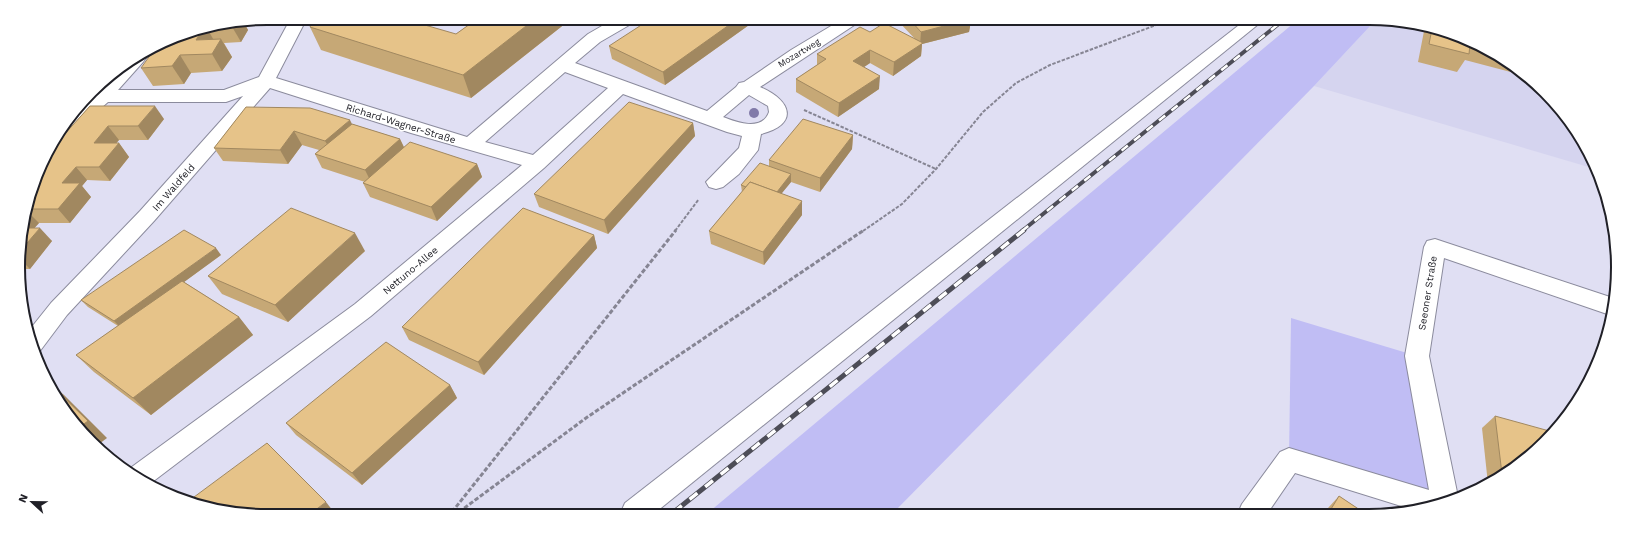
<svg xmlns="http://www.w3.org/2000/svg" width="1636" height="534" font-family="'Work Sans',sans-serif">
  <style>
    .built { fill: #d5d4ef }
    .green { fill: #c0bdf4 }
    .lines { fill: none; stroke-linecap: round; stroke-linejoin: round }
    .street-casing { stroke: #8b8b9d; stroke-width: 2 }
    .secondary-casing { stroke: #8b8b9d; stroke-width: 2 }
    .path-far1 { stroke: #868593; stroke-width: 2; stroke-dasharray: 3.5 1.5; stroke-linecap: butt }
    .path { stroke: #868593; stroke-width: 3; stroke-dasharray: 4.5 2; stroke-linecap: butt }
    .street { fill: #fff; fill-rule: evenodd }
    .secondary { fill: #fff; fill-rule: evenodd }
    .rail-far1-casing { stroke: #4d4d57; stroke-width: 4 }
    .rail-casing { stroke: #4d4d57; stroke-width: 5 }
    .rail-far1 { stroke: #fff; stroke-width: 2.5; stroke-dasharray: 8; stroke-linecap: butt }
    .rail { stroke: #fff; stroke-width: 3.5; stroke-dasharray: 10; stroke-linecap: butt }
    .tree { fill: #817aa9 }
    .wall { fill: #c6a876 }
    .shaded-wall { fill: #a18860 }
    .building { fill: #e6c389; stroke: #a18860 }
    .labels { text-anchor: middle; stroke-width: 3.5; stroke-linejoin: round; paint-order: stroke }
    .far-street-label { font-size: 9px; fill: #202027; stroke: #fff }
    .street-label { font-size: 10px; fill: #202027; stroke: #fff }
    .rim { fill: none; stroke: #202027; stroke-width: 2 }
  </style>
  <rect width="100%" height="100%" fill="#e0dff3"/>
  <path class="built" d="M1373 23H1418L1508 60 1576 129 1592 168 1314 86Z"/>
  <g class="green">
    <path d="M1295 22 1373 23 1314 86 893 513 709 512Z"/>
    <path d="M1291 318 1417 356 1445 501 1289 460Z"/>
  </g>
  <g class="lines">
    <defs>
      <g id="street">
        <path d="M291 18H307L276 78 467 137 588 34 614 19 633 20 631 24 600 42 575 63 707 111 736 87 739 83 744 82 791 50 841 20H862L760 87C791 100 800 124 761 134L758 150 739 174 723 187 716 189 709 187 706 182 739 148 742 136 727 132 623 94 544 168 371 316 151 483 129 474 127 472 129 469 355 304 522 165 411 133 270 88 154 221 67 315 40 351 36 352 27 333 51 303 140 211 243 96 226 102H108L70 135 60 136 95 90H98L114 73 143 55 146 58 143 62 118 90H224L259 77ZM565 72 608 88 533 155 485 142ZM749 95 768 106 769 112C762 132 736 122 723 117Z"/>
        <path d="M1435 239 1613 298V316L1444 258 1429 356 1458 497 1414 510 1295 473 1267 514 1238 513 1242 504 1280 452 1289 448 1429 490 1405 356 1424 247 1427 241Z"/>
      </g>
      <path id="secondary" d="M1243 22H1261L656 512H621L625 503Z"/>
    </defs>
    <use href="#street" class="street-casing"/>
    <use href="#secondary" class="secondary-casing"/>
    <g class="path-far1">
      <path d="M804 110 936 169"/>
      <path d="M675 231 699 199"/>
      <path d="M863 231 902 204 936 169 983 112 1016 83 1050 65 1164 22"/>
    </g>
    <g class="path">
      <path d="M452 512 676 230"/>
      <path d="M459 512 586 418 864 230"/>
    </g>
    <use href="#street" class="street"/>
    <use href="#secondary" class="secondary"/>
    <defs>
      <path id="rail-far1" d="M1022 231 1281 22"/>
      <path id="rail" d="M674 512 1024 230"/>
    </defs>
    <use href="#rail-far1" class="rail-far1-casing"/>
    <use href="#rail" class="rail-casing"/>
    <use href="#rail-far1" class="rail-far1"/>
    <use href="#rail" class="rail"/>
  </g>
  <circle class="tree" cx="754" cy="113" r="5"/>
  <g class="wall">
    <path d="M477 19H571L471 98 321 50 310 27 456 34Z"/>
    <path d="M756 20 665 85 612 59 609 46Z"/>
    <path d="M898 21H971L969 32 922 44 921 56 893 76 870 63 864 67 879 89 838 117 796 92V79L817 65V54L915 39Z"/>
    <path d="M986 21H1001L989 24Z"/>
    <path d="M244 23 248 30 241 42 224 43 232 57 222 71 191 73 184 84 153 86 141 68 172 37Z"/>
    <path d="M1425 26 1508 60 1522 75 1465 60 1457 72 1418 62Z"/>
    <path d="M90 106 164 119 148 140H119L116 143H119L129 157 110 181 87 180 82 186 91 197 70 223H39L34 228 52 241 30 269H22L20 235 44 157Z"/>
    <path d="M246 107 352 124 400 139 404 147 477 164 482 177 437 221 370 197 363 183 365 182 322 168 315 154 319 150 302 145 288 164 223 161 214 148Z"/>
    <path d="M693 123 695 136 608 234 539 207 534 194Z"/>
    <path d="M853 135 852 149 820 192 791 182 781 194 802 215 764 265 711 244 709 231 742 192 741 185 769 167V160Z"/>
    <path d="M594 235 597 248 484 375 409 340 402 327Z"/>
    <path d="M365 251 288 322 222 294 208 276Z"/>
    <path d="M221 255 184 282 239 317 253 335 151 415 94 372 76 355 118 326 88 307 81 300Z"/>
    <path d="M450 385 457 398 362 485 296 435 286 423Z"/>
    <path d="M1495 416 1545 443 1488 484 1482 428Z"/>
    <path d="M1339 496 1366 514H1324L1328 508Z"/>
  </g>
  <g class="shaded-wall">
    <path d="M535 19H571L471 98 463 75Z"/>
    <path d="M736 20H756L665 85 663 72Z"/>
    <path d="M963 21H971L969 32 922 44 921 56 893 76 894 62 920 45 921 32Z"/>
    <path d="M989 21H1001L989 24Z"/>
    <path d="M244 23 248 30 241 42 231 25Z"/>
    <path d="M208 30 216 44 196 40 202 31Z"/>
    <path d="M221 39 232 57 222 71 212 54Z"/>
    <path d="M870 50V63L852 75 853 61Z"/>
    <path d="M180 55 191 73 184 84 172 66Z"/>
    <path d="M880 76 879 89 838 117 839 103Z"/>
    <path d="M155 106 164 119 148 140 138 126Z"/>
    <path d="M350 120 357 134 333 154 325 141Z"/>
    <path d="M693 123 695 136 608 234 604 220Z"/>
    <path d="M108 126 119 140 104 157 94 143Z"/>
    <path d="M294 131 302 145 288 164 280 150Z"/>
    <path d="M853 135 852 149 820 192V178Z"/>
    <path d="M400 139 406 152 372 184 365 170Z"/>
    <path d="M119 143 129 157 110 181 99 167Z"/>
    <path d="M477 164 482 177 437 221 431 207Z"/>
    <path d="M76 167 87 180 82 186 91 197 70 223 58 209 62 183Z"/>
    <path d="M791 174V182L773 204V197Z"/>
    <path d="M802 201V215L764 265 763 252Z"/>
    <path d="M27 211 39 223 23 241 20 235Z"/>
    <path d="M40 228 52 241 30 269 22 261 21 250Z"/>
    <path d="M355 233 365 251 288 322 275 305Z"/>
    <path d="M594 235 597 248 484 375 478 362Z"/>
    <path d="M216 248 221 255 121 328 114 321Z"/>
    <path d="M239 317 253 335 151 415 133 398Z"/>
    <path d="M50 383 64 395 107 438 99 444 81 426Z"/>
    <path d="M450 385 457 398 362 485 352 473Z"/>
    <path d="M326 502 333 511H314Z"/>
  </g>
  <g class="building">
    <path d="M314 18 404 19 456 34 477 19H535L463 75 310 27Z"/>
    <path d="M649 20H736L663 72 609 46Z"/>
    <path d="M911 21H963L921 32Z"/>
    <path d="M884 23 923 43 894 62 870 50 853 61 880 76 839 103 796 79 826 59 817 54 860 27 870 32Z"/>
    <path d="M1432 29 1470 44 1469 54 1429 44Z"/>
    <path d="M202 31 196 40 221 39 212 54 180 55 172 66 141 68 156 47 172 37Z"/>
    <path d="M629 102 693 123 604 220 534 194Z"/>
    <path d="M90 106H155L138 126H108L94 143H119L99 167H76L62 183H80L58 209H28L44 157Z"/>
    <path d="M246 107 310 108 350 120 325 141 294 131 280 150 214 148Z"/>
    <path d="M803 119 853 135 820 178 769 160Z"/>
    <path d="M352 124 400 139 365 170 315 154Z"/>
    <path d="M410 142 477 164 431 207 363 183Z"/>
    <path d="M760 163 791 174 777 192 750 182 746 187 741 185Z"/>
    <path d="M750 182 802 201 763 252 709 231Z"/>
    <path d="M291 208 355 233 275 305 208 276Z"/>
    <path d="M523 208 594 235 478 362 402 327Z"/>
    <path d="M22 228H40L21 250 20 235Z"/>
    <path d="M184 230 216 248 114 321 81 300Z"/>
    <path d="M182 281 239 317 133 398 76 355Z"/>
    <path d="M386 342 450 385 352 473 286 423Z"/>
    <path d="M50 384 88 421 81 426 60 406Z"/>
    <path d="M1495 416 1553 432V433L1545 443 1502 474Z"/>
    <path d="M267 443 326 502 314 511H218L190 500Z"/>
    <path d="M1339 496 1366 514H1328Z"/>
  </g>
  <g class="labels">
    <g class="far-street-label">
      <text transform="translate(799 53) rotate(-31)" y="3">Mozartweg</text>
    </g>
    <g class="street-label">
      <text transform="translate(401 123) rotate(17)" y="4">Richard-Wagner-Straße</text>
      <text transform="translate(173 187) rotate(-49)" y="4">Im Waldfeld</text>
      <text transform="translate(410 270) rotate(-40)" y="4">Nettuno-Allee</text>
      <text transform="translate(1427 293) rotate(-81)" y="4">Seeoner Straße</text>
    </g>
  </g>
  <path d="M0 0H1636V534H0ZM267 25H1369A242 242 0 0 1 1611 267V267A242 242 0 0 1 1369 509H267A242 242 0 0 1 25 267V267A242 242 0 0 1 267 25Z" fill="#fff" fill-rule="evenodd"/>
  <path class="rim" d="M267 25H1369A242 242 0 0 1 1611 267V267A242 242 0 0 1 1369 509H267A242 242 0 0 1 25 267V267A242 242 0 0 1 267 25Z"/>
  <g transform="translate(32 502) rotate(292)" stroke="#ffffff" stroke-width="3" paint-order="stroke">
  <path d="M0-3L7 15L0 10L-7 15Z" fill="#202027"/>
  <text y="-6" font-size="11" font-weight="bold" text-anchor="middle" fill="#202027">N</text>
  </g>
</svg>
